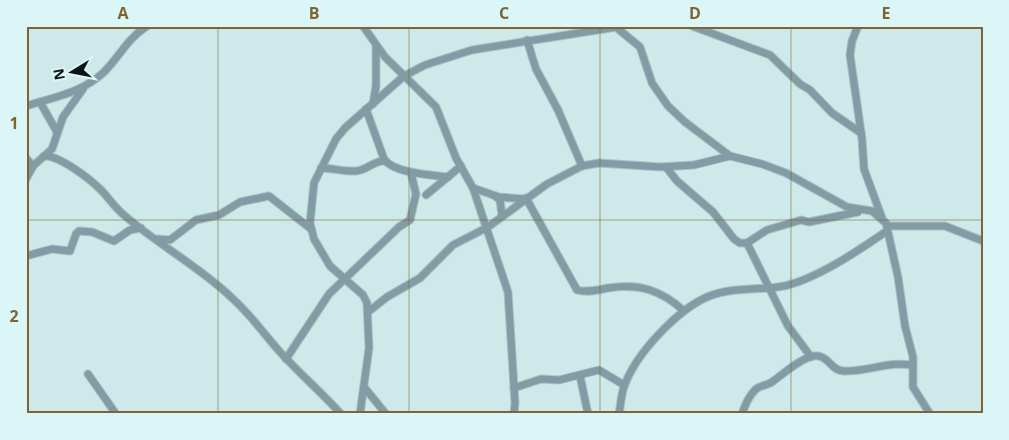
<svg xmlns="http://www.w3.org/2000/svg" width="1009" height="440" font-family="'Open Sans',sans-serif">
  <style>
    .lines { fill: none; stroke-linecap: round; stroke-linejoin: round }
    .minor-casing { stroke: #aac2c2; stroke-width: 9 }
    .minor { stroke: #829ba4; stroke-width: 7 }
    .grid { fill: none; stroke: #7d6435; stroke-width: 1; stroke-opacity: 0.55 }
    .neatline { fill: none; stroke: #7d6435; stroke-width: 2 }
    .grid-label { font-size: 16px; text-anchor: middle; font-weight: bold; fill: #7d6435 }
  </style>
  <rect width="100%" height="100%" fill="#cde9e9"/>
  <g class="lines">
    <defs>
      <g id="minor">
        <path d="M363 26 385 57 436 107 456 158 473 188 508 292 515 403 514 414"/>
        <path d="M692 26 770 55 800 84 810 90 832 113 861 133"/>
        <path d="M858 26 852 41 850 55 862 139 864 169 882 218"/>
        <path d="M617 28 640 47 652 83 668 106 685 122 730 156"/>
        <path d="M527 40 536 69 558 110 582 166"/>
        <path d="M40 102 57 132"/>
        <path d="M373 104 376 86V46"/>
        <path d="M26 106C54 97 82 93 104 72 121 55 126 40 147 26"/>
        <path d="M366 109 384 159C393 173 431 175 448 177"/>
        <path d="M44 156C59 155 90 179 101 190 109 198 115 208 124 215 158 245 199 266 232 298 250 314 264 334 280 352 299 373 321 392 341 414"/>
        <path d="M26 158 33 166"/>
        <path d="M666 167 677 181 713 212 734 239 740 243H747L767 230 801 220 809 222 858 212"/>
        <path d="M321 168C333 168 345 172 356 171 368 170 374 160 385 161"/>
        <path d="M26 179 33 166 52 149 63 117 83 89"/>
        <path d="M473 188 499 197 524 199"/>
        <path d="M426 195 461 166"/>
        <path d="M495 196 500 200 502 216"/>
        <path d="M526 198 577 290C587 293 598 290 608 288 639 283 661 290 684 311"/>
        <path d="M887 226H945L983 241"/>
        <path d="M158 239 170 240 196 220 219 215 240 202 269 196 311 229"/>
        <path d="M747 243 788 326 811 357"/>
        <path d="M26 256 52 249 70 251 76 234 79 231 92 232 114 241 130 230 141 228"/>
        <path d="M368 312 387 297 420 278 453 245 488 227 547 184 582 166 599 163 661 167 694 165 730 156 762 164 786 173 847 207 872 211 886 223 898 277 905 326 913 357V387L930 414"/>
        <path d="M286 359 329 294 399 227 410 220 416 194 411 173"/>
        <path d="M88 374 116 414"/>
        <path d="M580 376 588 414"/>
        <path d="M364 387 386 414"/>
        <path d="M514 388 541 379 559 380 599 370 624 385"/>
        <path d="M360 414 369 348 367 303 363 295 330 266 314 239 310 223 314 183 336 139 345 128 404 76 425 65 472 50 623 26"/>
        <path d="M619 414C621 404 621 393 625 384 638 351 684 301 719 293 745 286 772 292 798 282 830 270 859 250 887 231"/>
        <path d="M742 414C745 405 748 397 755 390 760 385 766 386 772 382 782 375 805 354 818 356 829 357 831 370 843 371 867 372 888 361 912 365"/>
      </g>
    </defs>
    <use href="#minor" class="minor-casing"/>
    <use href="#minor" class="minor"/>
  </g>
  <path class="grid" d="M218 26V414M409 26V414M600 26V414M791 26V414M26 220H983"/>
  <rect width="1009" height="440" fill="none" stroke="#daf6f6" stroke-width="55"/>
  <g transform="translate(72 72) rotate(260)" stroke="#daf6f6" stroke-width="4" paint-order="stroke">
  <path d="M0-4L9 19L0 12L-9 19Z" fill="#091313"/>
  <text y="-8" font-size="14" font-weight="bold" text-anchor="middle" fill="#091313">N</text>
  </g>
  <rect x="28" y="28" width="954" height="384" class="neatline"/>
  <g class="grid-label">
    <text x="123" y="19">A</text>
    <text x="314" y="19">B</text>
    <text x="504" y="19">C</text>
    <text x="695" y="19">D</text>
    <text x="886" y="19">E</text>
    <text x="14" y="129">1</text>
    <text x="14" y="322">2</text>
  </g>
</svg>
